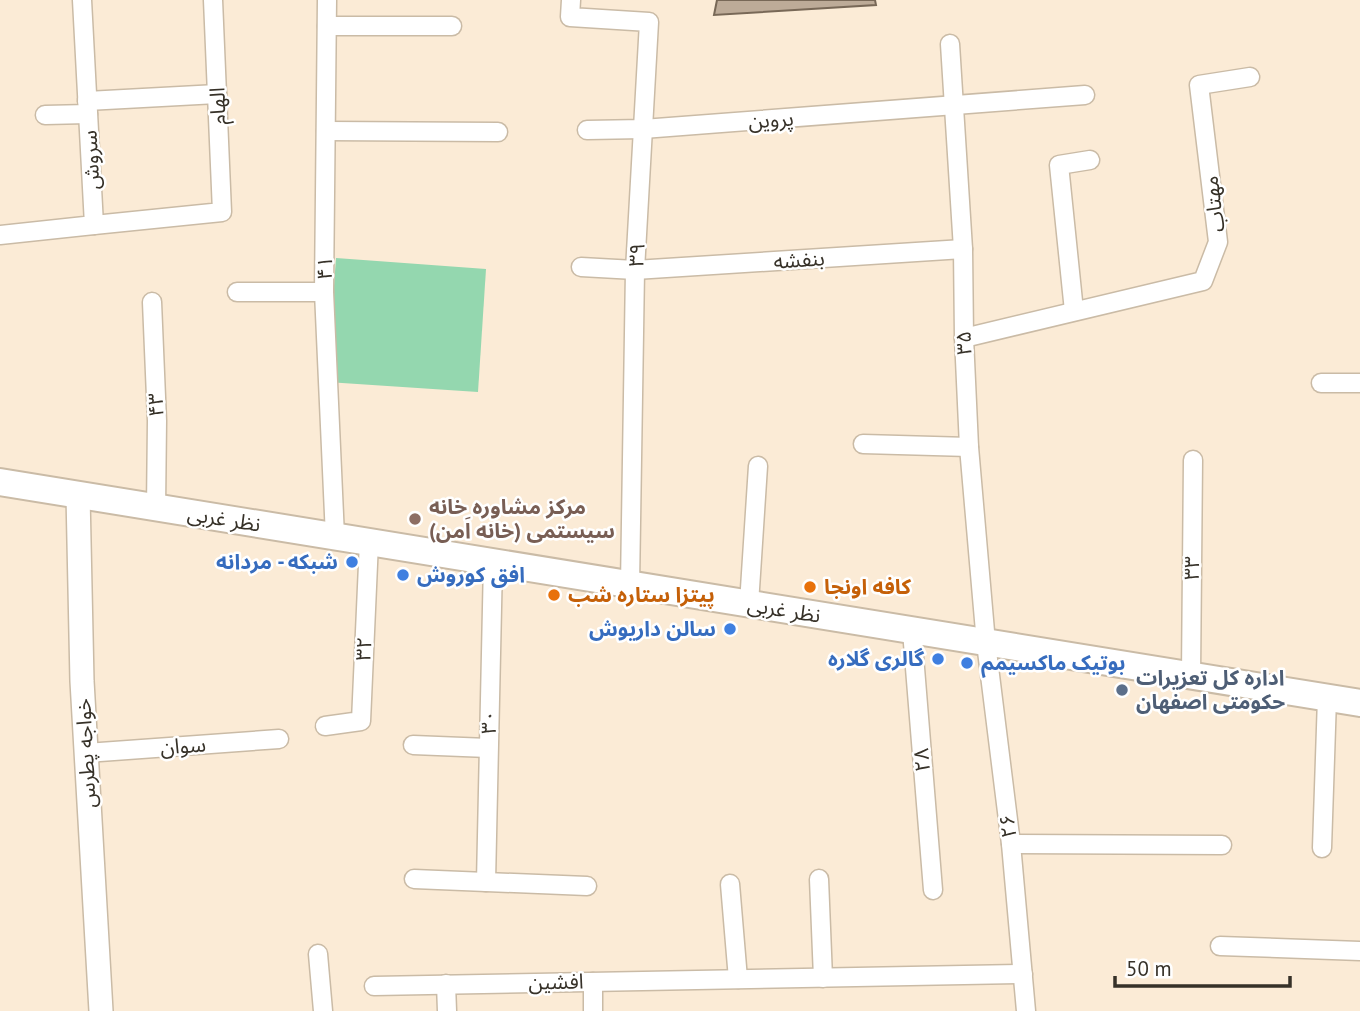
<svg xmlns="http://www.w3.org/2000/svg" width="1360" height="1011" font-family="'PT Sans','Noto Sans Arabic',sans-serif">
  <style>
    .green { fill: #94d7af }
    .building { fill: #bdab98; stroke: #786857; stroke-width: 2 }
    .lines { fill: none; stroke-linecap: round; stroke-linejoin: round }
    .minor-casing { stroke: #cabba6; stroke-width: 21 }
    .tertiary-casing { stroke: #cabba6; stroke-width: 26 }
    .secondary-casing { stroke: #cabba6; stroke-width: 30 }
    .minor { stroke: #fff; stroke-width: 18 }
    .tertiary { stroke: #fff; stroke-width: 23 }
    .secondary { stroke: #fff; stroke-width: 26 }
    .education-dot { fill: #8d6e63; stroke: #fff; stroke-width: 2.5 }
    .shop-dot { fill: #3f7fe0; stroke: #fff; stroke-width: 2.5 }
    .food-dot { fill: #e8710a; stroke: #fff; stroke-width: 2.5 }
    .service-dot { fill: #5c6f8a; stroke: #fff; stroke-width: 2.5 }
    .labels { text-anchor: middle; stroke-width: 5; stroke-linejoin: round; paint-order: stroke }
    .street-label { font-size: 21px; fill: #363128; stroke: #fff }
    .education-label { font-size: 21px; font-weight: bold; fill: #785e54; stroke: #fff; text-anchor: start }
    .shop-label { font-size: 21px; font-weight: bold; fill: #366cbe; stroke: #fff; text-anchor: end }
    .food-label { font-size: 21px; font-weight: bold; fill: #c56008; stroke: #fff; text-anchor: start }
    .service-label { font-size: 21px; font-weight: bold; fill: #4e5e75; stroke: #fff; text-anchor: start }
  </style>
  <rect width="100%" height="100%" fill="#fbebd6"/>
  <path class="green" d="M336 258 486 269 478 392 327 382Z"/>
  <path class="building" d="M717 0H875L876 5 714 15Z"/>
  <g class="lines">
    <defs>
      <g id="minor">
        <path d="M327 0 324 292 335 537"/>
        <path d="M571 0 570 17 649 22 635 270 630 585"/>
        <path d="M327 26H452"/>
        <path d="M950 44 963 249 964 338 969 447 986 643 1011 844 1026 1011"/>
        <path d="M87 101 217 94"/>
        <path d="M45 115 88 114"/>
        <path d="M587 130 643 129 1085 95"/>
        <path d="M326 131 498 132"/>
        <path d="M94 225 222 212 213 0"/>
        <path d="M0 235 94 225 82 0"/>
        <path d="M581 267 635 270 963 249"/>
        <path d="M237 292H324"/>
        <path d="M152 302 157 421 156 508"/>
        <path d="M1074 311 1059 165 1090 160"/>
        <path d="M964 338 1203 281 1218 242 1199 85 1250 77"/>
        <path d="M1321 383H1360"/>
        <path d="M863 444 969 447"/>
        <path d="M749 604 758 466"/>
        <path d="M912 631 933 890"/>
        <path d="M1191 675 1193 460"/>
        <path d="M325 726 361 721 369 542"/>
        <path d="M413 745 488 748"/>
        <path d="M86 753 279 739"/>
        <path d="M1011 844 1222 845"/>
        <path d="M1322 848 1327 698"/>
        <path d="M414 879 587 886"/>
        <path d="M819 879 823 978"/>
        <path d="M486 882 493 562"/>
        <path d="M730 884 738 979"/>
        <path d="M1220 946 1360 951"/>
        <path d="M318 954 323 1011"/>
        <path d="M446 984 447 1011"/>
        <path d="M374 986 1023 974"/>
        <path d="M593 1011V982"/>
      </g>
      <path id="tertiary" d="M78 495 82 681 101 1011"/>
      <path id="secondary" d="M0 482 1360 703"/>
    </defs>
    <use href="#minor" class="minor-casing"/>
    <use href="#tertiary" class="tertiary-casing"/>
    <use href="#secondary" class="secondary-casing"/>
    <use href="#minor" class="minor"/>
    <use href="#tertiary" class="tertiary"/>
    <use href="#secondary" class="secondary"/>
  </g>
  <circle class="education-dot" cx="415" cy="519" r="7"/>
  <g class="shop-dot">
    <circle cx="352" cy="562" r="7"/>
    <circle cx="403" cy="575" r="7"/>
    <circle cx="730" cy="629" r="7"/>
    <circle cx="938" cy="659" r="7"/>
    <circle cx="967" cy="663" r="7"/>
  </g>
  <g class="food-dot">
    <circle cx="810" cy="587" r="7"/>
    <circle cx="554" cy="595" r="7"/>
  </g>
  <circle class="service-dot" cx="1122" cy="690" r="7"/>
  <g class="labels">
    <g class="street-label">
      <text transform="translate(218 106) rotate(-92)" y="7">الهام</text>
      <text transform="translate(771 120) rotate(-4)" y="7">پروین</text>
      <text transform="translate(91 160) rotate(-93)" y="7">سروش</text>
      <text transform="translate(1214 204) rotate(-97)" y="7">مهتاب</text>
      <text transform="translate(637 255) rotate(-87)" y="7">۳۹</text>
      <text transform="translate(799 260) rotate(-4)" y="7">بنفشه</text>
      <text transform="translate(325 268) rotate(-89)" y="7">۴۱</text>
      <text transform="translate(964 343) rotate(-92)" y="7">۳۵</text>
      <text transform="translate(156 405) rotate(-92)" y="7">۴۳</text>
      <text transform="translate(224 519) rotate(9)" y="7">نظر غربی</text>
      <text transform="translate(1192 568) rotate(-89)" y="7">۳۳</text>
      <text transform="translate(784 610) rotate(9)" y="7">نظر غربی</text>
      <text transform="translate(364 649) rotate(-87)" y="7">۳۲</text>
      <text transform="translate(489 722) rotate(-89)" y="7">۳۰</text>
      <text transform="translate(183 746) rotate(-4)" y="7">سوان</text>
      <text transform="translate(86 753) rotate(-93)" y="7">خواجه پطرس</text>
      <text transform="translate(922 760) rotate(-95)" y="7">۲۸</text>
      <text transform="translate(1008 826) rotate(-97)" y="7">۲۶</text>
      <text transform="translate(556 982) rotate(-1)" y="7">افشین</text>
    </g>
    <g class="education-label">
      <text x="429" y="514">مرکز مشاوره خانه<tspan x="429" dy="24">سیستمی (خانه اَمن)</tspan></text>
    </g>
    <g class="shop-label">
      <text x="338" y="569">شبکه - مردانه</text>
      <text x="417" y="582" text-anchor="start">افق کوروش</text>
      <text x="716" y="636">سالن داریوش</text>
      <text x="924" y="666">گالری گلاره</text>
      <text x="981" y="670" text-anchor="start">بوتیک ماکسیمم</text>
    </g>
    <g class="food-label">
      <text x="824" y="594">کافه اونجا</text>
      <text x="568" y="602">پیتزا ستاره شب</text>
    </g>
    <g class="service-label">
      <text x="1136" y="685">اداره کل تعزیرات<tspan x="1136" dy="24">حکومتی اصفهان</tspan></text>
    </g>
  </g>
  <path d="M1115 976v10h175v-10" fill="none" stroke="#363128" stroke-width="3.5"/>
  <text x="1126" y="976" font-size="21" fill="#363128" stroke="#ffffff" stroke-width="5" paint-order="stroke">50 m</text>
</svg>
